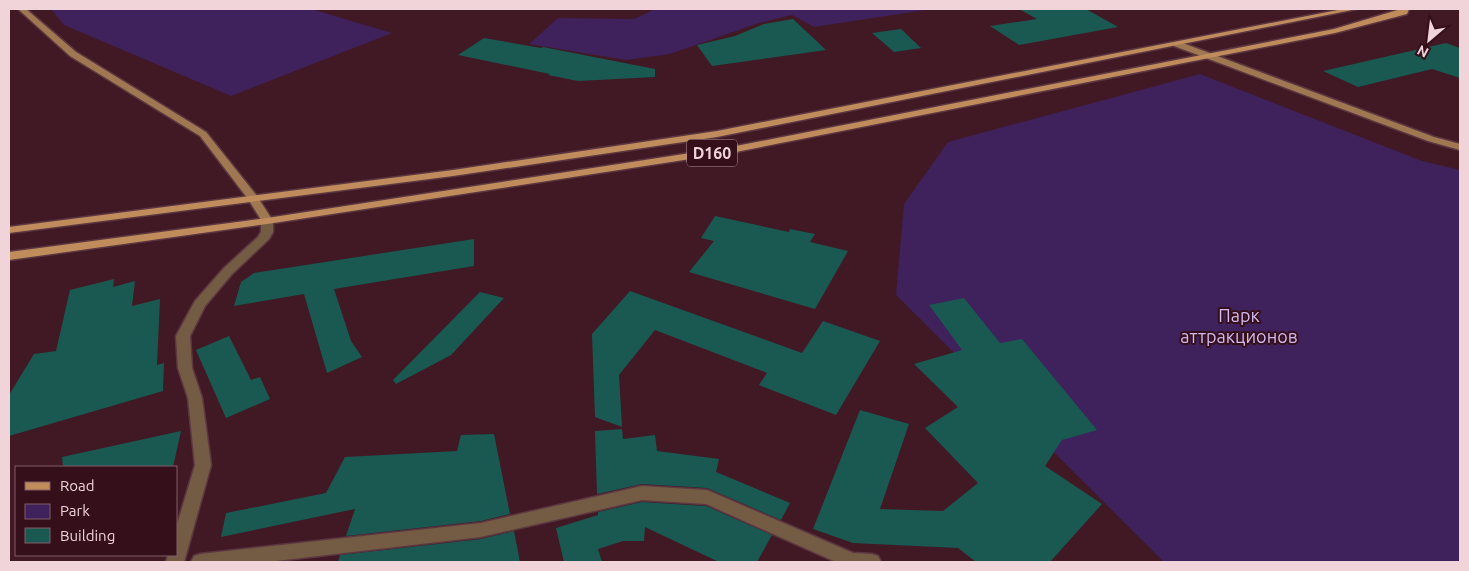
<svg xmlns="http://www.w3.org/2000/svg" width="1469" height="571" font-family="Ubuntu,sans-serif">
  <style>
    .green { fill: #3f215b }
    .building { fill: #195952 }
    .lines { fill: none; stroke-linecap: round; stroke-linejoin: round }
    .street-casing { stroke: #5c3741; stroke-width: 3 }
    .secondary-casing { stroke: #5c3741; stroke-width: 3 }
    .primary-casing { stroke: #5c3741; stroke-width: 3 }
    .street { fill: #745b43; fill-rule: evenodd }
    .secondary { fill: #9f7751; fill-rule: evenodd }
    .primary { fill: #c08c5b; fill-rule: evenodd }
    .labels { text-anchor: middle; stroke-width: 4; stroke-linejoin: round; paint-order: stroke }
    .shield { fill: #350f1a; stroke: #b899a0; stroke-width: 1 }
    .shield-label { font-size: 16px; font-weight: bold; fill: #f0d4d9 }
    .park-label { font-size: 18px; fill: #d1b9f1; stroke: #350f1a }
  </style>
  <rect width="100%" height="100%" fill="#401924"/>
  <g class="green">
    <path d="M51 9H311L392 33 231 96 64 25Z"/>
    <path d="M655 9H932L814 27 792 15 759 23 670 54 626 60 529 44 558 18 634 19Z"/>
    <path d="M1200 74 1422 161 1460 170V562H1164L896 295 904 204 948 142Z"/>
  </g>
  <g class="building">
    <path d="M1019 9H1086L1118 27 1019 45 990 26 1037 19Z"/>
    <path d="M793 19 826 50 712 66 697 45 735 36 764 24Z"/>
    <path d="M901 29 921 48 894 52 872 33Z"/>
    <path d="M484 38 541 48 543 47 655 69V77L578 81 548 75 550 74 458 55Z"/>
    <path d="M1446 43 1460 48V78L1432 69 1358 87 1323 71Z"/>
    <path d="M715 216 789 232 790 229 815 234 810 242 848 251 815 309 689 272 714 241 701 238Z"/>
    <path d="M474 239V266L334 289 351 341 362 357 327 373 304 294 234 306 241 282 254 273Z"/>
    <path d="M114 279 113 287 135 281 132 306 160 299 157 365 164 363 163 391 9 436V395L34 354 56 351 70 290Z"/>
    <path d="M630 291 802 353 823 321 880 341 836 415 759 385 767 373 655 330 619 375 622 427 595 417 592 334Z"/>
    <path d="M480 292 504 298 451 355 396 384 393 380Z"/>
    <path d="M964 298 1000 343 1022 339 1097 430 1062 440 1045 466 1102 504 1050 562H976L958 548 853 543 813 529 860 410 909 424 880 509 943 511 978 483 925 428 958 407 914 364 962 350 929 305Z"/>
    <path d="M229 336 251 380 260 377 270 399 226 418 196 350Z"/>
    <path d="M622 429 623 439 655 435 657 451 719 459 716 472 790 503 781 520 707 488 642 484 597 494 595 431Z"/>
    <path d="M181 431 173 467H63L62 457Z"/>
    <path d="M494 434 510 514 481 521 346 536 355 509 221 537 226 513 326 493 345 457 457 451 461 435Z"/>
    <path d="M642 502 706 506 772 535 757 562H719L645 527 644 541H623L598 549 602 562H564L556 528 598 515V512Z"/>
    <path d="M514 531 520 562H338L340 555 481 539Z"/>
  </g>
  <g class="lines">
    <defs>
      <g id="street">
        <path d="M267 218 273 221V232L269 239 232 274 205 306 190 336 192 368 202 398 211 465 184 562H166L168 555H176V528L195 465 188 398 178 368 176 336 195 301 224 268 258 237 261 232V221Z"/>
        <path d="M642 486 707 490 853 553 872 554 878 556 881 562H836L706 504 642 500 481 537 267 562H191L194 556 200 554 481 523Z"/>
      </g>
      <g id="secondary">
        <path d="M18 9H26L76 52 206 132 257 196 273 221 271 223H263L248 199 200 136 70 56Z"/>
        <path d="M1174 42H1180L1434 137 1460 144V150L1428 141 1174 46Z"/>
      </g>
      <g id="primary">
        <path d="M1343 9H1357L717 137 453 176 9 233V227L453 170 717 131Z"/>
        <path d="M1401 9H1409L1407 14 1335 33 736 152 267 224 9 260V252L267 218 736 146 1334 29Z"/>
      </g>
    </defs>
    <use href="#street" class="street-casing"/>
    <use href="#secondary" class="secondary-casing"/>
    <use href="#primary" class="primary-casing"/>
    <use href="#street" class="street"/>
    <use href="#secondary" class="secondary"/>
    <use href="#primary" class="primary"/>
  </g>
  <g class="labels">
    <rect class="shield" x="687" y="139.5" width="50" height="27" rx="4"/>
    <g class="shield-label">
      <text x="712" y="159">D160</text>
    </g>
    <g class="park-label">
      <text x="1239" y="322">Парк<tspan x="1239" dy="21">аттракционов</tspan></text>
    </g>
  </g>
  <rect width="1469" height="571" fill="none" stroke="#f0d4d9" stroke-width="20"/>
  <rect x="15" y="466" width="162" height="90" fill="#350f1a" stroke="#805e66"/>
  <rect x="25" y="482" width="25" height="8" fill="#c08c5b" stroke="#805e66"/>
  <text x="60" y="491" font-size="15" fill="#f0d4d9">Road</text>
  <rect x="25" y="504" width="25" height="15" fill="#3f215b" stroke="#805e66"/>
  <text x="60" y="516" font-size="15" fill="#f0d4d9">Park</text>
  <rect x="25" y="528" width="25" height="15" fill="#195952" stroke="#805e66"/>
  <text x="60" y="541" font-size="15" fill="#f0d4d9">Building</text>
  <g transform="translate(1429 40) rotate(208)" stroke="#350f1a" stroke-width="4" paint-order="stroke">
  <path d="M0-4L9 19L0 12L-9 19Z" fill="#f0d4d9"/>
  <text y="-8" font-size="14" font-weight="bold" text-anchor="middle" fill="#f0d4d9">N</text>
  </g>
</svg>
